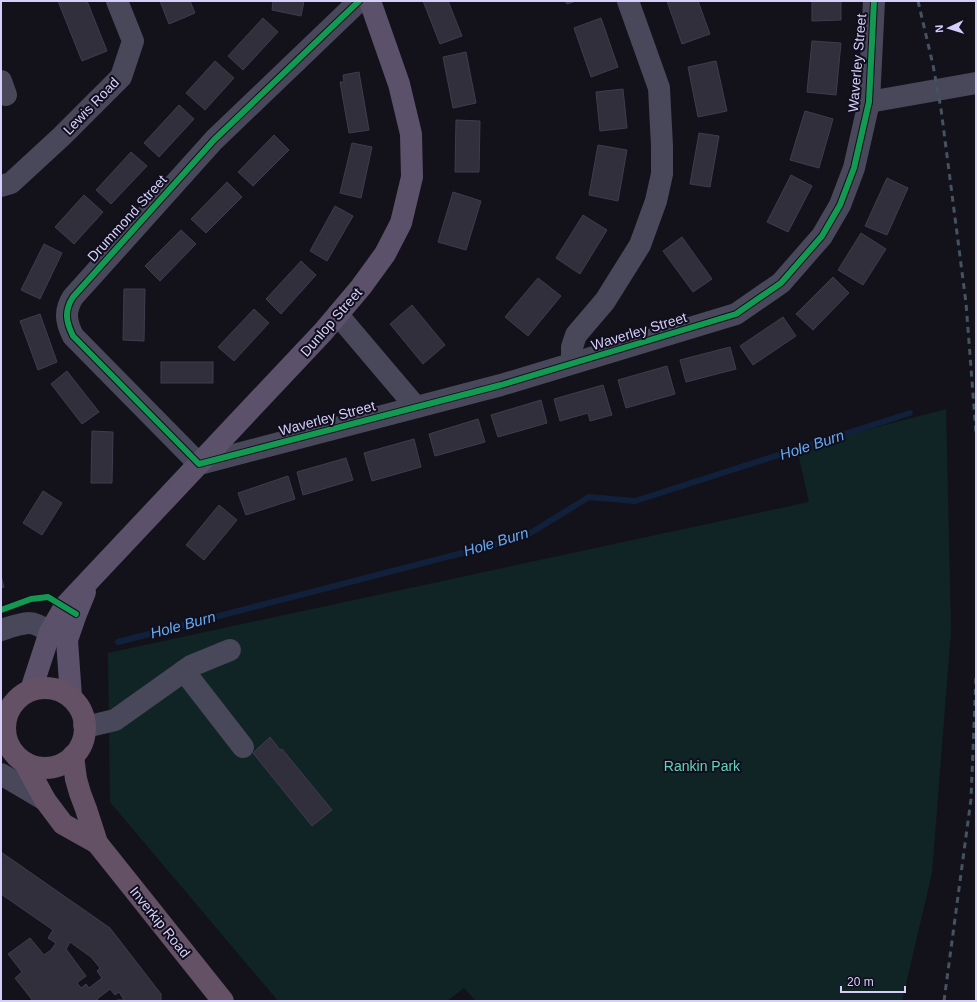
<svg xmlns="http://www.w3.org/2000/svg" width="977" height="1002" font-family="Helvetica,sans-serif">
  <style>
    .green { fill: #112425 }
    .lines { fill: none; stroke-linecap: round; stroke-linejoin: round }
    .stream { stroke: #11203b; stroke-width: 6 }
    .building { fill: #312f3c; stroke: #403c4d; fill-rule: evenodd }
    .minor { stroke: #49475a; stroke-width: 22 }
    .major { stroke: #5b516b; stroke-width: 22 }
    .highway { stroke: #645165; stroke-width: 22 }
    .rail { stroke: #425361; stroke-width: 3; stroke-dasharray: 6 5; stroke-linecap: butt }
    .cycleway-casing { stroke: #110e1d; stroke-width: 8 }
    .cycleway { stroke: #139951; stroke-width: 6 }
    .labels { text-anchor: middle; stroke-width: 4; stroke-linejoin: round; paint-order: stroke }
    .street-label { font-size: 14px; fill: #d5cffa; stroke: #110e1d }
    .park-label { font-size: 14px; fill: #62d3ba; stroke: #110e1d }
    .water-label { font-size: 15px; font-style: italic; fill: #66acf1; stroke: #110e1d }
  </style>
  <rect width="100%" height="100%" fill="#13121a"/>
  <path class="green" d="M946 409 951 631 932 873 902 1001H476L464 988 447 1001H278L110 802 108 653 809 502 797 448Z"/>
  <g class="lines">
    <path class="stream" d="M118 642 524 537 589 497 635 501 910 413"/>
  </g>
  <g class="building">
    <path d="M58 1H87L107 51 82 61Z"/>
    <path d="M160 1H190L195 13 169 24Z"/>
    <path d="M273 1H304L301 16 272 10Z"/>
    <path d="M423 1H448L462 36 440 44Z"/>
    <path d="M565 1H576L567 4Z"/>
    <path d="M667 1H698L710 34 682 44Z"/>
    <path d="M812 1H841V20L812 21Z"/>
    <path d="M263 18 278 32 243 70 228 56Z"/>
    <path d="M601 18 618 67 591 77 574 28Z"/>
    <path d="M812 41 841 43 836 95 807 92Z"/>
    <path d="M466 52 476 103 453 108 443 57Z"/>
    <path d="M215 61 234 78 205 110 186 93Z"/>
    <path d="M716 61 727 111 698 117 688 67Z"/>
    <path d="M359 72 369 130 349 133 340 82H344L343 75Z"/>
    <path d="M623 89 627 128 600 131 596 92Z"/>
    <path d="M179 105 194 119 159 157 144 143Z"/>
    <path d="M805 111 833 119 819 168 790 160Z"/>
    <path d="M456 120 480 121 479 172H455Z"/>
    <path d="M699 133 719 136 710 187 690 184Z"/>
    <path d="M274 135 289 150 253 186 238 172Z"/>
    <path d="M352 143 372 147 361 198 340 193Z"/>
    <path d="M598 145 627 150 618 201 589 195Z"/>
    <path d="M131 152 147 166 111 204 96 190Z"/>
    <path d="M791 175 812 186 788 232 767 222Z"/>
    <path d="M887 178 908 188 887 235 865 226Z"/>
    <path d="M227 182 242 197 206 233 191 219Z"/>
    <path d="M453 192 481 201 466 250 438 242Z"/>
    <path d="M84 195 103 212 74 244 55 227Z"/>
    <path d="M335 206 353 216 327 261 310 251Z"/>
    <path d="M583 215 607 230 580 274 556 258Z"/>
    <path d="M181 230 196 244 160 281 145 266Z"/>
    <path d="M861 233 886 249 863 285 838 270Z"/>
    <path d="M682 237 712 279 693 292 663 251Z"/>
    <path d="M44 244 62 253 40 299 21 290Z"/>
    <path d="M301 261 316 275 281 314 266 299Z"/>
    <path d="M833 277 849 293 813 330 796 314Z"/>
    <path d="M538 278 561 296 528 336 505 317Z"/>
    <path d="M124 289H145L144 341 123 340Z"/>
    <path d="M412 305 445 345 423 364 390 324Z"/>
    <path d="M254 309 269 323 234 361 218 347Z"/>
    <path d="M40 314 57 362 38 370 20 321Z"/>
    <path d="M783 317 796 336 753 365 740 346Z"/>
    <path d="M730 347 736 369 686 382 680 360Z"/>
    <rect x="161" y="362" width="52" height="21"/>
    <path d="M667 366 675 394 626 408 618 380Z"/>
    <path d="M67 371 99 412 82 424 51 384Z"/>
    <path d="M603 385 612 415 590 421 588 413 560 421 554 399Z"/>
    <path d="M541 400 547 423 498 437 491 415Z"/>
    <path d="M478 419 485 442 435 456 429 434Z"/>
    <path d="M92 431 113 432 112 483H91Z"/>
    <path d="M414 439 421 467 372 481 364 453Z"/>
    <path d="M346 458 353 480 303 495 297 472Z"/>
    <path d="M288 476 295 499 246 515 238 493Z"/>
    <path d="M43 491 62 503 42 535 23 523Z"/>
    <path d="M219 505 237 520 204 560 186 545Z"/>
    <path d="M1 576 4 587 1 588Z"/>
    <path d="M270 737 280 750 282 749 332 810 312 826 253 753Z"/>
    <path d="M1 852 110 928 161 994V1001H117V1000H124L119 992 115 995 110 989 97 999 99 1001H33L15 978 22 972 8 954 30 938 44 955 51 950 56 943 48 938 53 930 1 894ZM70 942 91 957 100 968 97 971 102 978 89 988 86 984 81 988 77 983 86 976 66 949Z"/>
  </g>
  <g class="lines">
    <g class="minor">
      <path d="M359 1 214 140 73 297C64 311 66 322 73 336L199 464 501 385 736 314 781 283 822 236 840 205 854 168 869 102 874 1"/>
      <path d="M1 81 6 95"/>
      <path d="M869 102 976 83"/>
      <path d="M1 186 11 183 62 136 121 77 133 41 117 1"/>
      <path d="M338 315 416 407"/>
      <path d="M572 363V347L576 335 605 301 640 245 656 201 662 174V146L659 88 628 1"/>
      <path d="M1 630C7 628 23 623 29 623 36 623 43 628 50 632"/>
      <path d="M184 671 243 747"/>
      <path d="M84 725H94L115 720 191 666 230 650"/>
      <path d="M1 774 45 800"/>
    </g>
    <g class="major">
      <path d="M31 690 50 632 65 606 323 332 361 287 385 254 401 223 412 177 411 134 399 84 370 1"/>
      <path d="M71 697 67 640 76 614 85 592"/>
    </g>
    <g class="highway">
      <circle cx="45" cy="728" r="40"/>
      <path d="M73 756 76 779 80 793 86 809 97 843"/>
      <path d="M25 763 45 800 63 824 97 843 223 1001"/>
    </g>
    <g class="rail">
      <path d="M918 1 933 65 941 109 966 303 976 433"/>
      <path d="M944 1001 971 799 976 676"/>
    </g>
    <defs>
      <g id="cycleway">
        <path d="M359 1 214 140 73 297C64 311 66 322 73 336L199 464 501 385 736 314 781 283 822 236 840 205 854 168 869 102 874 1"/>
        <path d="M1 610 31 599 48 597 76 614"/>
      </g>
    </defs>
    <use href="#cycleway" class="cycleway-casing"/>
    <use href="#cycleway" class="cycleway"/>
  </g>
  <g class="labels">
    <g class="street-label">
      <text transform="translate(857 63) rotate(-85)" y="5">Waverley Street</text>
      <text transform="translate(91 106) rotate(-46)" y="5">Lewis Road</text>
      <text transform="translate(127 218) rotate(-48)" y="5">Drummond Street</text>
      <text transform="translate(331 322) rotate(-49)" y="5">Dunlop Street</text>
      <text transform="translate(639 331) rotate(-17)" y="5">Waverley Street</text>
      <text transform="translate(327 418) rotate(-15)" y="5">Waverley Street</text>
      <text transform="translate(160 922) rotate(51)" y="5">Inverkip Road</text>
    </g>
    <g class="park-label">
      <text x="702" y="771">Rankin Park</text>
    </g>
    <g class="water-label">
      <text transform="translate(812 445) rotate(-18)" y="5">Hole Burn</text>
      <text transform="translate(496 542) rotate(-17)" y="5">Hole Burn</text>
      <text transform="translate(183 625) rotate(-15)" y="5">Hole Burn</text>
    </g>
  </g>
  <rect width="977" height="1002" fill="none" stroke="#d5cffa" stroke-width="4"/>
  <g transform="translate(949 28) rotate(266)" stroke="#110e1d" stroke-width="3" paint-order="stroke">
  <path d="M0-3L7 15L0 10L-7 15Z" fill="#d5cffa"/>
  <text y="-6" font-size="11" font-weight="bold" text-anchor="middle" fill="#d5cffa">N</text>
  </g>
  <path d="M841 986v6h64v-6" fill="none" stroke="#d5cffa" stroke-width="2"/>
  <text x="847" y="986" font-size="12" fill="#d5cffa" stroke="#110e1d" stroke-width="3" paint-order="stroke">20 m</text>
</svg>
